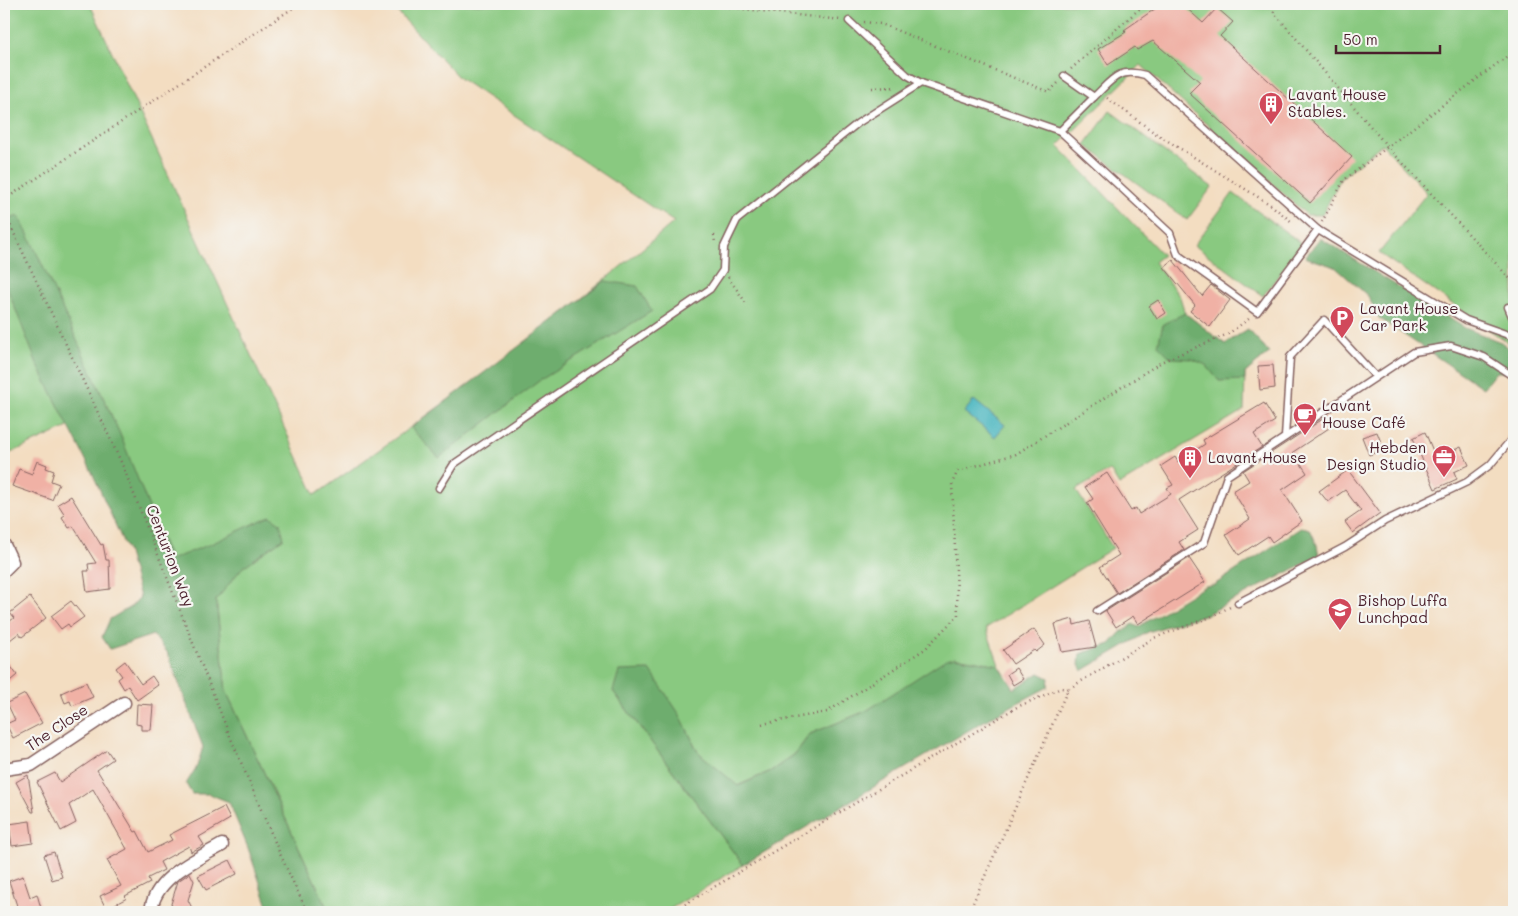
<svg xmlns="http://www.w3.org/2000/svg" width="1518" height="916" font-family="Mali,sans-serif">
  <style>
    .green { fill: #89c980; stroke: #6a7456 }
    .forest { fill: #6ead6e; stroke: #5c664c }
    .water { fill: #46b5bf; stroke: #486a75 }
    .building { fill: #f0b1a5 }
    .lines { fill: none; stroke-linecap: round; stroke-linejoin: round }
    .service-casing { stroke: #856260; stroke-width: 9 }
    .minor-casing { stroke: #856260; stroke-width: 15 }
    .path { stroke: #856260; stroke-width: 2.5; stroke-dasharray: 1 4; stroke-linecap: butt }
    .service { stroke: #fff; stroke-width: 6 }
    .minor { stroke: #fff; stroke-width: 12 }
    .labels { text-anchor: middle; stroke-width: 4.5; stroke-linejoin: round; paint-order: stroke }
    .poi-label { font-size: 15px; fill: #4a1f2b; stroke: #f6f6f2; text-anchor: start }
    .street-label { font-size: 15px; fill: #4a1f2b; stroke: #f6f6f2 }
  </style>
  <rect width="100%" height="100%" fill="#f6f6f2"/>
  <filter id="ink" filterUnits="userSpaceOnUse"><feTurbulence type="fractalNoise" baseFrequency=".02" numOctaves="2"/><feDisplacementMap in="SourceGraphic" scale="10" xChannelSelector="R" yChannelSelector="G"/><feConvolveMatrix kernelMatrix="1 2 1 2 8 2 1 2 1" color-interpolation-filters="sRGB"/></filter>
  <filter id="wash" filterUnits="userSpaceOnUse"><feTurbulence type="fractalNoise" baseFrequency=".0096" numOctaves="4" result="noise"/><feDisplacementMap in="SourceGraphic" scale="20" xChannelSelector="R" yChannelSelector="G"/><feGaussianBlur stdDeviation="1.12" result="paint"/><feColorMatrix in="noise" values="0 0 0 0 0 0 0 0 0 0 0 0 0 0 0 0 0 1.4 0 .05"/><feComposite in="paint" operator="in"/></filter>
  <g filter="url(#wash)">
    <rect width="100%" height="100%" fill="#f3ddc1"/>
    <g class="green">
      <path d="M4 4H90L315 495C438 409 560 320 674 222L459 78 390 4H1514V347L1379 253 1427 193 1382 144 1341 178 1322 215H1307L1141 65 1058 146 1163 255 1154 262 1180 297 1185 313 1225 344 1248 329 1269 353 1245 373 1244 410 1119 485 1110 470 1076 490 1113 548 986 628 999 665 955 657 866 711 810 734 795 754 771 771 737 786 698 752 680 715 613 691 743 865 665 912H329L226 691 216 600 170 560 110 412 86 419 4 456Z"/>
      <path d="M1110 111 1212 187 1187 220 1085 145Z"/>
      <path d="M1233 193 1302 244 1263 296 1194 245Z"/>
    </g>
    <g class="forest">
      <path d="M18 216 28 234 120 434 170 560 213 543 270 516 280 523 284 538 242 568 216 600 226 691 329 912H270L248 848 229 802 209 794H192L186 784 197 766 203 747 167 652 153 635 110 649 102 637 110 619 132 606 140 597 128 553 91 470 37 364 4 280V221Z"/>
      <path d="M1320 238 1465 328 1501 342 1514 352V372H1496L1483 388 1379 318 1368 296 1335 267 1305 257Z"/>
      <path d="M605 281 637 286 652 311 539 381 439 458 411 428Z"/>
      <path d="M1185 313 1225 344 1248 329 1269 353 1245 373V380L1219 381 1206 365 1192 359 1171 358 1158 345 1163 324Z"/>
      <path d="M1302 527 1310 529 1317 545 1319 556 1207 614 1148 632 1082 671 1079 665 1080 654 1110 644 1121 632 1133 624 1138 627 1205 586 1214 585Z"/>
      <path d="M955 657 999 665 1014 689 1039 673 1049 678 1048 687 991 717 743 865 613 691 619 671 650 670 680 715 698 752 738 786 771 771 795 754 810 734 866 711 946 659Z"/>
    </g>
    <path class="water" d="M974 400 1005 425 995 437 964 412Z"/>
    <g id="blocks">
      <g class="building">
        <path d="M1162 4H1182L1203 23 1217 8 1233 22 1220 36 1352 157 1310 203 1189 93 1200 82 1153 41 1137 50 1135 47 1108 65 1098 49 1126 32 1124 30Z"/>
        <path d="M1173 260 1202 296 1211 285 1230 300 1210 327 1190 311 1195 305 1164 267Z"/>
        <path d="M1158 300 1166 313 1157 319 1149 306Z"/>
        <path d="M1273 365 1275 388 1260 390 1258 366Z"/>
        <path d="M1264 403 1275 421 1254 434 1262 447 1179 500 1198 530 1179 542 1184 550 1117 593 1100 567 1119 555 1087 503 1093 499 1085 487 1107 473 1131 511 1136 508 1139 514 1171 494 1167 488 1173 485 1161 466 1175 457 1178 462 1205 444 1203 440Z"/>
        <path d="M1326 417 1332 426 1293 452 1307 473 1282 490 1302 521 1272 542 1268 536 1239 555 1226 535 1250 519 1233 491 1249 481 1243 471Z"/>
        <path d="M1377 432 1384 450 1369 455 1362 437Z"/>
        <path d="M1425 432 1436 458 1461 447 1469 465 1454 472 1457 479 1435 489 1413 438Z"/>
        <path d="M37 461 47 465 46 468 54 471 51 481 59 484 52 500 12 486 19 469 32 474Z"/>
        <path d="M1348 470 1380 513 1353 533 1345 522 1361 511 1345 490 1328 502 1319 491Z"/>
        <path d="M71 496 101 545 103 544 106 560H109L110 589 87 592 84 571H89L88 564 96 563 73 526 69 528 62 517 65 515 58 504Z"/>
        <path d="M1189 558 1205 582 1138 624 1133 616 1116 627 1106 611Z"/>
        <path d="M30 597 46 618 22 637 19 633 10 640 4 632V626L14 618 10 613Z"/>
        <path d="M71 601 84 617 70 627 68 624 61 629 51 616Z"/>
        <path d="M1073 619 1074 625 1089 621 1096 647 1062 652 1055 624Z"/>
        <path d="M1034 629 1045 645 1036 652 1034 650 1013 664 1003 650Z"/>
        <path d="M4 657 17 675 4 686Z"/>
        <path d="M125 661 141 684 152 676 158 685 137 700 128 686 124 689 118 679 122 676 116 668Z"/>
        <path d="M1016 668 1023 679 1013 685 1007 674Z"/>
        <path d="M86 682 93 697 72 706 70 701 65 703 61 693Z"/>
        <path d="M25 694 42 723 13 738 6 724 15 720 7 703Z"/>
        <path d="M137 704 153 705 151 730H141V725L136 724Z"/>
        <path d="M107 750 113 759 97 770 135 832 137 831 148 852 172 840 169 835 224 807 230 819 199 837 204 845 191 852 189 846 160 862 164 870 148 878 150 883 125 896 127 898 106 909 100 896 121 886 107 860 127 849 93 789 69 805 76 823 61 831 37 782 55 773 60 782Z"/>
        <path d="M28 775 34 812H32L16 782Z"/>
        <path d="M30 821 33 843 12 846 9 824Z"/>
        <path d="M54 852 62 877 52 880 44 855Z"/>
        <path d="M230 860 237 874 206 890 198 876Z"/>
        <path d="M190 873 194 881 188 900 194 912H176L171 904 178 881Z"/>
        <path d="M23 876 30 897 37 894 42 912H19L9 881Z"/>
      </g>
    </g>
  </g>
  <g filter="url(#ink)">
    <use href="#blocks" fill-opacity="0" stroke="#856260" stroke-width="1"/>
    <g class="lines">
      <defs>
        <g id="service">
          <path d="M849 21 907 75 921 83 1060 131"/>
          <path d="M1064 76 1094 97C1112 80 1118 67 1145 75L1318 230 1466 320 1514 337"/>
          <path d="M1094 97 1060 131 1170 233 1178 255 1257 312 1318 230"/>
          <path d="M1508 307 1514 321"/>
          <path d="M1285 437 1290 357 1324 320 1376 377"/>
          <path d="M439 488 454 464 710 289 723 270 724 247 737 220 858 123 921 83"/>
          <path d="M1238 603 1345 547 1385 521 1467 482 1490 465 1514 436"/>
          <path d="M1097 611 1204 543 1227 476 1414 352 1451 346 1484 357 1514 377"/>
        </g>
        <g id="minor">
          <path d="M4 570 12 562 4 545"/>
          <path d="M4 769 31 765 124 703"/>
          <path d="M151 912C153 878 196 860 222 845"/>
        </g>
      </defs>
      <use href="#service" class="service-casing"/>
      <use href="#minor" class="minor-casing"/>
      <g class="path">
        <path d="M699 4 841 20"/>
        <path d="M1267 4 1387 146 1514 283"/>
        <path d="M864 22 881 24 1049 92 1059 82"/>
        <path d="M1071 69 1145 4"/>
        <path d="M872 88 896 87"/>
        <path d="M1107 98 1155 133 1271 205 1292 222"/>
        <path d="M4 200 299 4"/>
        <path d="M4 212 122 464 229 734 280 854 307 912"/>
        <path d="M1322 222 1344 180 1514 51"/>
        <path d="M714 235 715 243"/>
        <path d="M728 277 746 303"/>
        <path d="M762 724 827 712 925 649 958 615 952 483 958 471 1016 454 1163 361 1228 334 1250 318"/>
        <path d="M672 912 1017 707 1061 688 1068 689"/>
        <path d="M969 912 1068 689 1154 638 1208 618 1230 607"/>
      </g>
      <use href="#service" class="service"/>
      <use href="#minor" class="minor"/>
    </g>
  </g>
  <defs>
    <symbol id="building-pin" viewBox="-11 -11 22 30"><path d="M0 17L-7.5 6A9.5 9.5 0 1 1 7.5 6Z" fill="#d1495b" stroke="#f6f6f2"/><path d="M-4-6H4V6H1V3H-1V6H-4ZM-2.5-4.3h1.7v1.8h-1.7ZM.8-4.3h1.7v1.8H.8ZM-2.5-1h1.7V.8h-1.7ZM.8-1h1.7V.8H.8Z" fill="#fff"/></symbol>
    <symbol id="parking-pin" viewBox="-11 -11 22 30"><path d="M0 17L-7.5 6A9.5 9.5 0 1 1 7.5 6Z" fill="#d1495b" stroke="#f6f6f2"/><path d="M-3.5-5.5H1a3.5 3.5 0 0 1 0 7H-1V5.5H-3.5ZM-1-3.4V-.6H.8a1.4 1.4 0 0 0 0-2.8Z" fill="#fff"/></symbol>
    <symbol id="cafe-pin" viewBox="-11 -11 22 30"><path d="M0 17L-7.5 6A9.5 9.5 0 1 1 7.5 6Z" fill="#d1495b" stroke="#f6f6f2"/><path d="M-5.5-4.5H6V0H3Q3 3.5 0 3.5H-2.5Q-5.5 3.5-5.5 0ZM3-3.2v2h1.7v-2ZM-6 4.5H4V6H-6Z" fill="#fff"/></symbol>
    <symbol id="office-pin" viewBox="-11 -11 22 30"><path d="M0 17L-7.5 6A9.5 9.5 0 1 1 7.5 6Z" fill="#d1495b" stroke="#f6f6f2"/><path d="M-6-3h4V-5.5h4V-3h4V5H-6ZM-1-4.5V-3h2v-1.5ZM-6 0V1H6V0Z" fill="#fff"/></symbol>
    <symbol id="school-pin" viewBox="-11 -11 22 30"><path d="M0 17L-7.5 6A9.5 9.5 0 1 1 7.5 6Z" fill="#d1495b" stroke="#f6f6f2"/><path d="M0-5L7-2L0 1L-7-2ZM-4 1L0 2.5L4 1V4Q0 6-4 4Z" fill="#fff"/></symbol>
  </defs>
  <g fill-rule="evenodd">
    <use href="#building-pin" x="1257" y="90" width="28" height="38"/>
    <use href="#parking-pin" x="1328" y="304" width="28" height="38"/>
    <use href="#cafe-pin" x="1291" y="401" width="28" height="38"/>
    <use href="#office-pin" x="1430" y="443" width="28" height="38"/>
    <use href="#building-pin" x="1176" y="444" width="28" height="38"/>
    <use href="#school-pin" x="1326" y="596" width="28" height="38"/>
  </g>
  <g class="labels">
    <g class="poi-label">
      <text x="1288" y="100">Lavant House<tspan x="1288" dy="17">Stables.</tspan></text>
      <text x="1360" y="314">Lavant House<tspan x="1360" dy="17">Car Park</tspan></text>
      <text x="1322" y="411">Lavant<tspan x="1322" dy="17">House Café</tspan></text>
      <text x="1426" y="453" text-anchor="end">Hebden<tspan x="1426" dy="17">Design Studio</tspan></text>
      <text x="1208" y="463">Lavant House</text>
      <text x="1358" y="606">Bishop Luffa<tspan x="1358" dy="17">Lunchpad</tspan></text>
    </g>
    <g class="street-label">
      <text transform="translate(170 556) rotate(69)" y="5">Centurion Way</text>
      <text transform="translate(57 728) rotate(-34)" y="5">The Close</text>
    </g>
  </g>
  <rect width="1518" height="916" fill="none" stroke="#f6f6f2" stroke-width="20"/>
  <path d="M1336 45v8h104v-8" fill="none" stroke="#4a1f2b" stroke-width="2.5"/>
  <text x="1343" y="45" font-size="15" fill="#4a1f2b" stroke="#f6f6f2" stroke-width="4" paint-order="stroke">50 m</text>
</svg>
